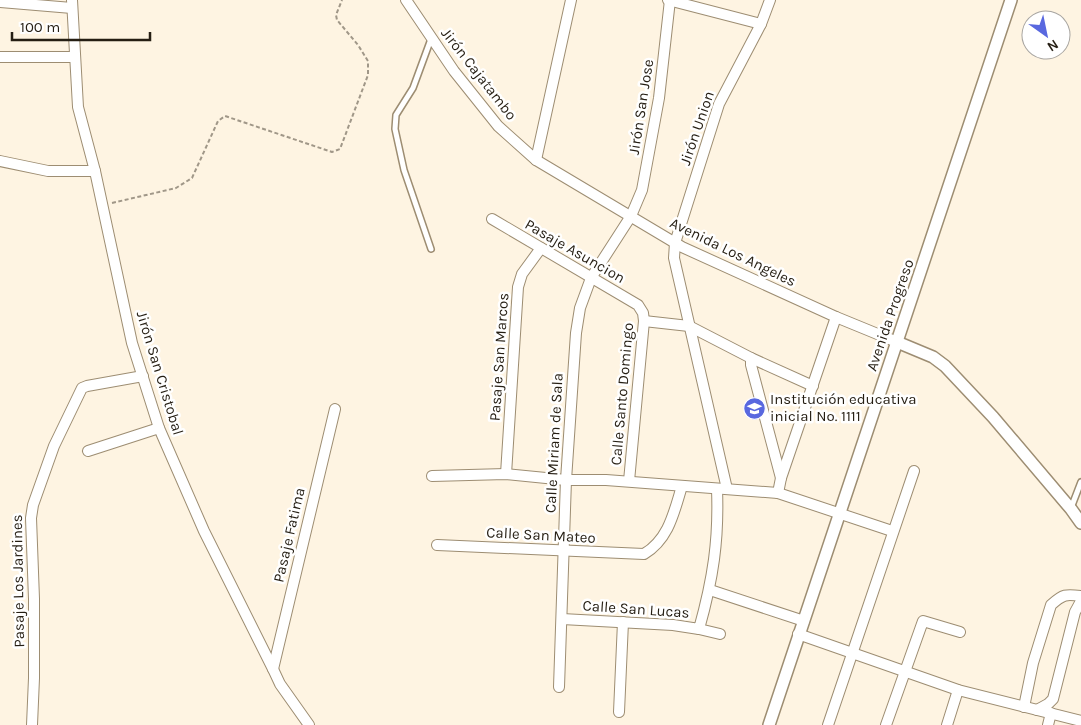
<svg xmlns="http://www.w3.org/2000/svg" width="1081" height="725" font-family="Karla,sans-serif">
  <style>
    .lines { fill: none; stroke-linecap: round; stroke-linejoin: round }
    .service-casing { stroke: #9d8d72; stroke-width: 8 }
    .minor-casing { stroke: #9d8d72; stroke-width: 12 }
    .tertiary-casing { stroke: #9d8d72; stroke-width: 14 }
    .path { stroke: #a09788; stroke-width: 2; stroke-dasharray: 4 2.5; stroke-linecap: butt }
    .service { stroke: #fff; stroke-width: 5 }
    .minor { stroke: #fff; stroke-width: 10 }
    .tertiary { stroke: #fff; stroke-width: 11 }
    .labels { text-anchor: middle; stroke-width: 5; stroke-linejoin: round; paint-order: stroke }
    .street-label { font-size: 15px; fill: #251e13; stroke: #fff }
    .poi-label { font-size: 15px; fill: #251e13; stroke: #fff; text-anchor: start }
  </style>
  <rect width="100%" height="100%" fill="#fef4e2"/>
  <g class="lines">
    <defs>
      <g id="service">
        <path d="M431 249 404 170 395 129 396 115 413 88 431 39"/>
        <path d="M1071 508 1081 482"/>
      </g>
      <g id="minor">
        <path d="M72 0 78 107 95 171 132 343 159 428 204 531 273 669 280 684 309 725"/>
        <path d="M406 0 454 71 498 126 536 160 682 247 836 317 897 342"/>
        <path d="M668 0 761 24"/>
        <path d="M0 2 72 8"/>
        <path d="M0 57H75"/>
        <path d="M536 160 571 0"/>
        <path d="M0 161 48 171H95"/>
        <path d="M492 219 638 305 643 313 644 321 629 481"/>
        <path d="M644 321 689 326 751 358 813 386"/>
        <path d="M751 358V365L781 478"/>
        <path d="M88 451 159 428"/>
        <path d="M506 474 518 287 522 274 541 248"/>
        <path d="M432 476 506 474 566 480H606L778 493 892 531"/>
        <path d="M727 489 674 258 675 243 719 104 761 24 770 0"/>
        <path d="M778 493 781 478 836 317"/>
        <path d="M437 545 644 554C669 539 674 512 682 486"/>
        <path d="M710 590 804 621"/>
        <path d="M562 619 673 625 699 629C713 579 719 540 717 489"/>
        <path d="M699 629 720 634"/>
        <path d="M798 634 958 690 1081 721"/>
        <path d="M273 669 335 409"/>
        <path d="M559 687 566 480 576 333 580 308 591 278 631 216 642 190 659 98 670 0"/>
        <path d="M1024 707 1033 663 1051 605C1063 594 1066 594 1081 596"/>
        <path d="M1037 710 1048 704 1053 699 1075 612 1081 601"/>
        <path d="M619 712 623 622"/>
        <path d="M32 725 34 678V599L31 518 33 505 54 446 82 388 87 386 143 376"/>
        <path d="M828 725 914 471"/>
        <path d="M886 725 923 621 960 632"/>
        <path d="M947 725 958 690"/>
        <path d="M1048 725 1051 713"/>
      </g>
      <g id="tertiary">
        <path d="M897 342 933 357 945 366 993 417 1071 509 1081 523"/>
        <path d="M769 725 1011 0"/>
      </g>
    </defs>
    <use href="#service" class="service-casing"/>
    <use href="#minor" class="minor-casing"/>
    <use href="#tertiary" class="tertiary-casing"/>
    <path class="path" d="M112 203 176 188 192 178 218 121 225 116 332 152 340 149 368 75V61L358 45 337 20 336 15 342 0"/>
    <use href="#service" class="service"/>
    <use href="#minor" class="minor"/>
    <use href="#tertiary" class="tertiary"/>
  </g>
  <defs>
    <symbol id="school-disc" viewBox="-11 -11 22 22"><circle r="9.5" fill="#5968df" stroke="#fff"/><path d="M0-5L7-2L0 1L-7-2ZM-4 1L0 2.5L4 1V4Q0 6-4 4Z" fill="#fff"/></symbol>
  </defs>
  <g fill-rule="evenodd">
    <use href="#school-disc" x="742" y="396" width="25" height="25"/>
  </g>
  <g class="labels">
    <g class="street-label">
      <text transform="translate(479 74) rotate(52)" y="5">Jirón Cajatambo</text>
      <text transform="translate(641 107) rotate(-81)" y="5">Jirón San Jose</text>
      <text transform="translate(697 128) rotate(-71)" y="5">Jirón Union</text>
      <text transform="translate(575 251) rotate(30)" y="5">Pasaje Asuncion</text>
      <text transform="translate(733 252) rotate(26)" y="5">Avenida Los Angeles</text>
      <text transform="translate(890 315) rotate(-71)" y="5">Avenida Progreso</text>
      <text transform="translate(499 357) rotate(-86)" y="5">Pasaje San Marcos</text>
      <text transform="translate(160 373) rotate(73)" y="5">Jirón San Cristobal</text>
      <text transform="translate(622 394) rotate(-85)" y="5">Calle Santo Domingo</text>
      <text transform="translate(554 443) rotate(-87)" y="5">Calle Miriam de Sala</text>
      <text transform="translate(289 535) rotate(-77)" y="5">Pasaje Fatima</text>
      <text transform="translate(541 535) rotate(3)" y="5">Calle San Mateo</text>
      <text transform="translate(18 581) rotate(-91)" y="5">Pasaje Los Jardines</text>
      <text transform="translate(636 609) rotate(4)" y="5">Calle San Lucas</text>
    </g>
    <g class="poi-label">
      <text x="770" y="404">Institución educativa<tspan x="770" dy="17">inicial No. 1111</tspan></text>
    </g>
  </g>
  <g transform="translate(1046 35) rotate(147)"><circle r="24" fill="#ffffff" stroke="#a8a5a1"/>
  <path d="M0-4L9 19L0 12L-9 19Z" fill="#5968df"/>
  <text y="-8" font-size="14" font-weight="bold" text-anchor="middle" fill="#251e13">N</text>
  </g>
  <path d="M12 32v8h138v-8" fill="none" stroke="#251e13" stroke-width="2.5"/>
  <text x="20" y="32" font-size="15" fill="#251e13" stroke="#ffffff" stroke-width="4" paint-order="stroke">100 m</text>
</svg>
